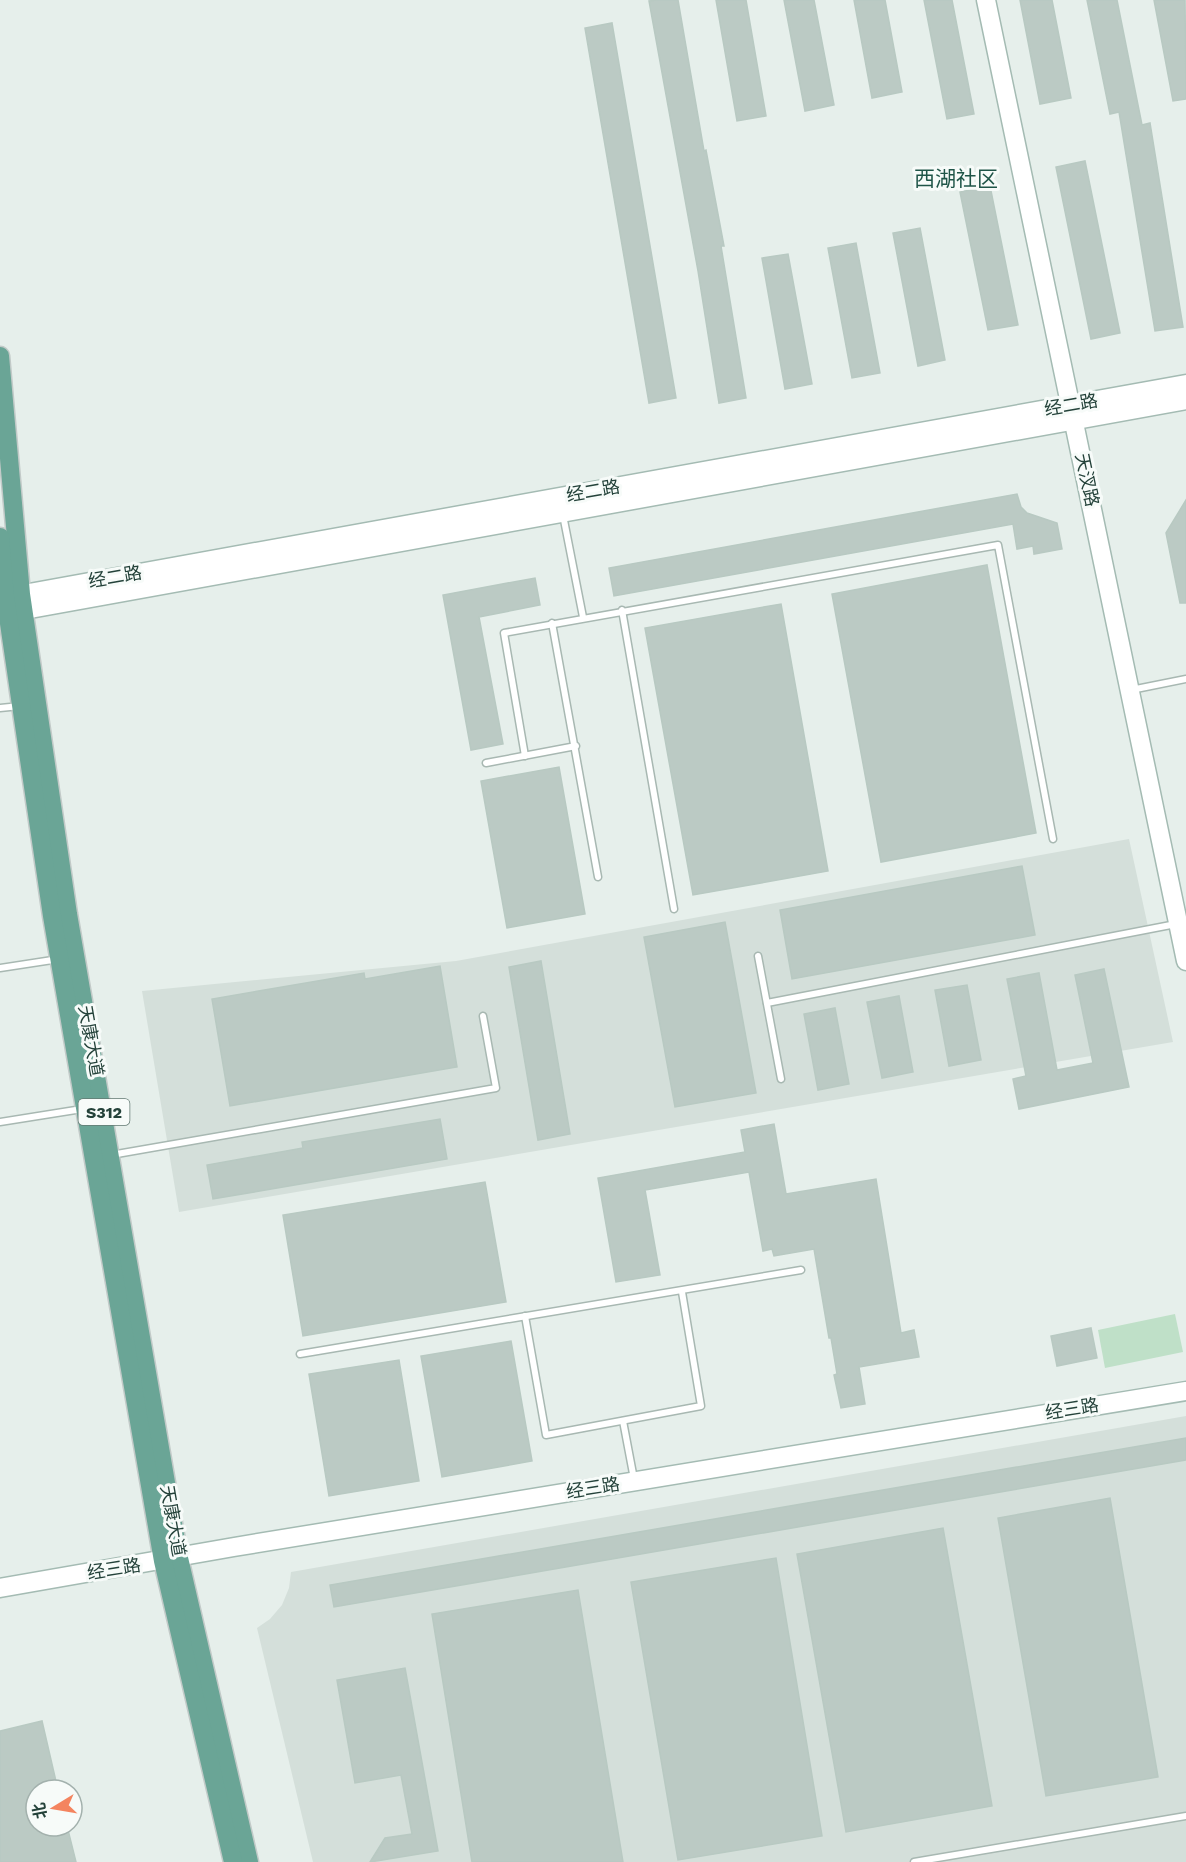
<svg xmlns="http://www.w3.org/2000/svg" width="1186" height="1862" font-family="'Work Sans','Noto Sans SC',sans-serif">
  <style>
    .built { fill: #d4dfda }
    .green { fill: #bfe0c8 }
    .building { fill: #bbcac4; stroke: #b8c9c2; stroke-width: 1.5 }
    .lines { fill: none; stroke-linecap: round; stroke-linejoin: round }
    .lane-casing { stroke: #a8b8b2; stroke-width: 9 }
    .secondary-casing { stroke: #a4bbb3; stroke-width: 21 }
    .primary-casing { stroke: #c2cac8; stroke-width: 21 }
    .lane { stroke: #fff; stroke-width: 6 }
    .secondary { stroke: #fff; stroke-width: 18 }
    .primary { stroke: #6aa596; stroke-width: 18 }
    .labels { text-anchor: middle; stroke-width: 6; stroke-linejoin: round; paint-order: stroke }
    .shield { fill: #f7fbf9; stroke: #637a73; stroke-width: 1.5 }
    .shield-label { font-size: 16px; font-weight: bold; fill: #24423a }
    .street-label { font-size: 18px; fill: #24423a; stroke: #f7fbf9 }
    .quarter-label { font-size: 21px; fill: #1f5548; stroke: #f7fbf9 }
  </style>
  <rect width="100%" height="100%" fill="#e6efeb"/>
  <g class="built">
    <path d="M1129 839 1173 1042 179 1212 142 991 456 961Z"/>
    <path d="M1186 1416V1862H313L257 1628 270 1619 282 1605 289 1588 291 1572Z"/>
  </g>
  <path class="green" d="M1175 1314 1183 1352 1105 1368 1098 1330Z"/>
  <g class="building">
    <path d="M657 0H678L704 151 706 150 724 246H721L746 398 719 403 698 271 649 1Z"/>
    <path d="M716 0H746L766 116 737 121Z"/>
    <path d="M784 0H814L834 105 805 111Z"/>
    <path d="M854 0H885L902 92 872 98Z"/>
    <path d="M924 0H952L974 114 947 119Z"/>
    <path d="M1020 0H1052L1071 98 1040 104Z"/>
    <path d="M1087 0H1117L1142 125 1150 123 1183 327 1155 331 1119 112 1110 114Z"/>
    <path d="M1154 0H1185L1186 99 1173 101Z"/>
    <path d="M612 23 676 398 649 403 585 28Z"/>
    <path d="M1085 161 1120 333 1091 339 1056 167Z"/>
    <path d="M990 186 1018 325 988 330 960 192Z"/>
    <path d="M920 228 945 360 918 366 893 233Z"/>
    <path d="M856 243 880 373 852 378 828 248Z"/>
    <path d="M788 254 812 384 785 389 762 258Z"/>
    <path d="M1017 494 1021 507 1027 513 1057 523 1062 549 1034 554 1033 546 1017 549 1013 524 614 596 609 568Z"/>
    <path d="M1186 500V603H1180L1166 533Z"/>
    <path d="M987 565 1036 833 881 862 832 594Z"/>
    <path d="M535 578 540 605 479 617 503 744 471 750 443 595Z"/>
    <path d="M781 604 828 871 693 895 645 628Z"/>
    <path d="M559 767 585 914 507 928 481 781Z"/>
    <path d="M1022 866 1035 935 792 979 780 910Z"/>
    <path d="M725 922 756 1093 675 1107 644 937Z"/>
    <path d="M541 961 570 1134 538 1140 509 967Z"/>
    <path d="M440 966 457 1067 230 1106 212 999 364 973 365 979Z"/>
    <path d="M1104 969 1129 1087 1019 1109 1013 1079 1026 1076 1007 979 1039 973 1057 1070 1093 1063 1075 975Z"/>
    <path d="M967 985 981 1060 949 1066 935 990Z"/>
    <path d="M899 996 913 1072 882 1078 867 1002Z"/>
    <path d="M835 1008 849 1084 818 1090 804 1014Z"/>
    <path d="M440 1119 447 1159 213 1199 207 1165 303 1148 302 1142Z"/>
    <path d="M774 1124 786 1194 876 1179 901 1333 914 1330 919 1357 859 1367 865 1404 841 1408 834 1375 837 1374 831 1338H829L814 1249 774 1256 772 1249 763 1251 749 1172 645 1190 660 1275 616 1282 598 1178 745 1152 741 1130Z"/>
    <path d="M485 1182 506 1302 303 1336 283 1215Z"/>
    <path d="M1091 1328 1097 1358 1057 1366 1051 1336Z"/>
    <path d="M511 1341 532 1461 442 1477 421 1356Z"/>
    <path d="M399 1360 419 1481 329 1496 309 1374Z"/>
    <path d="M1186 1438V1460L334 1607 330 1585Z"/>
    <path d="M1110 1498 1158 1777 1046 1796 998 1518Z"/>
    <path d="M943 1528 992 1806 846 1832 797 1554Z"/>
    <path d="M776 1558 822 1836 678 1860 631 1582Z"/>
    <path d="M578 1590 623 1862H472L432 1614Z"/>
    <path d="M405 1668 438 1851 370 1862 385 1838 412 1834 401 1775 355 1783 337 1680Z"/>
    <path d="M42 1721 58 1790H36V1826H67L76 1862H0V1731Z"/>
  </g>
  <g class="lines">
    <defs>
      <g id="lane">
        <path d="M563 515 583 617"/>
        <path d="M622 610 674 909"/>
        <path d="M552 623 598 877"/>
        <path d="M1131 690 1186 679"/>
        <path d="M0 708 20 706"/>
        <path d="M525 756 504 633 998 545 1053 839"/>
        <path d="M486 763 576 746"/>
        <path d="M758 956 781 1079"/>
        <path d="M0 968 59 959"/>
        <path d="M767 1003 1176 924"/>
        <path d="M0 1122 82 1109"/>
        <path d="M111 1155 496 1088 483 1016"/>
        <path d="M525 1316 546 1435 701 1406 682 1292"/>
        <path d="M300 1354 801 1270"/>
        <path d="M623 1421 634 1479"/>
        <path d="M914 1862 1186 1816"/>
      </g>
      <g id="secondary">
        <path d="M986 0 1186 961"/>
        <path d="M7 597 1186 384"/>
        <path d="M8 613 1186 400"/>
        <path d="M0 1588 234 1547 1186 1391"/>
      </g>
      <g id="primary">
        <path d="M0 356 21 594 68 914 179 1558 249 1862"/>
        <path d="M0 537 5 596 52 916 163 1561 233 1862"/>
      </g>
    </defs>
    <use href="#lane" class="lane-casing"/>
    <use href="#secondary" class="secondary-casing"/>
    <use href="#primary" class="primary-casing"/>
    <use href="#lane" class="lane"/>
    <use href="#secondary" class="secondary"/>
    <use href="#primary" class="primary"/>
  </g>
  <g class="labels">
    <rect class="shield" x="78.5" y="1099" width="51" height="26" rx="4.5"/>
    <g class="shield-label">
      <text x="104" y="1118">S312</text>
    </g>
    <g class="street-label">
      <text transform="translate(1071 405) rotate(-10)" y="6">经二路</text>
      <text transform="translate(1087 480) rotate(78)" y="6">天汊路</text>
      <text transform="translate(593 491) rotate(-10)" y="6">经二路</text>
      <text transform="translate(115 577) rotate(-10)" y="6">经二路</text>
      <text transform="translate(91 1041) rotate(80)" y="6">天康大道</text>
      <text transform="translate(1072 1409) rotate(-9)" y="6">经三路</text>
      <text transform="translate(593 1488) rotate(-9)" y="6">经三路</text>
      <text transform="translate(173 1521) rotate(80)" y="6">天康大道</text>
      <text transform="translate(114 1569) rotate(-9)" y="6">经三路</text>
    </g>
    <g class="quarter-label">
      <text x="956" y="186">西湖社区</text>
    </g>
  </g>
  <g transform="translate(54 1808) rotate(259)"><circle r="28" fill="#f7fbf9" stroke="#a3b1ad" stroke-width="1.5"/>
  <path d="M0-4.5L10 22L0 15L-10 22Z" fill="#f4845f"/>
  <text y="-9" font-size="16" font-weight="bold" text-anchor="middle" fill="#24423a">北</text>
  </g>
</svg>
